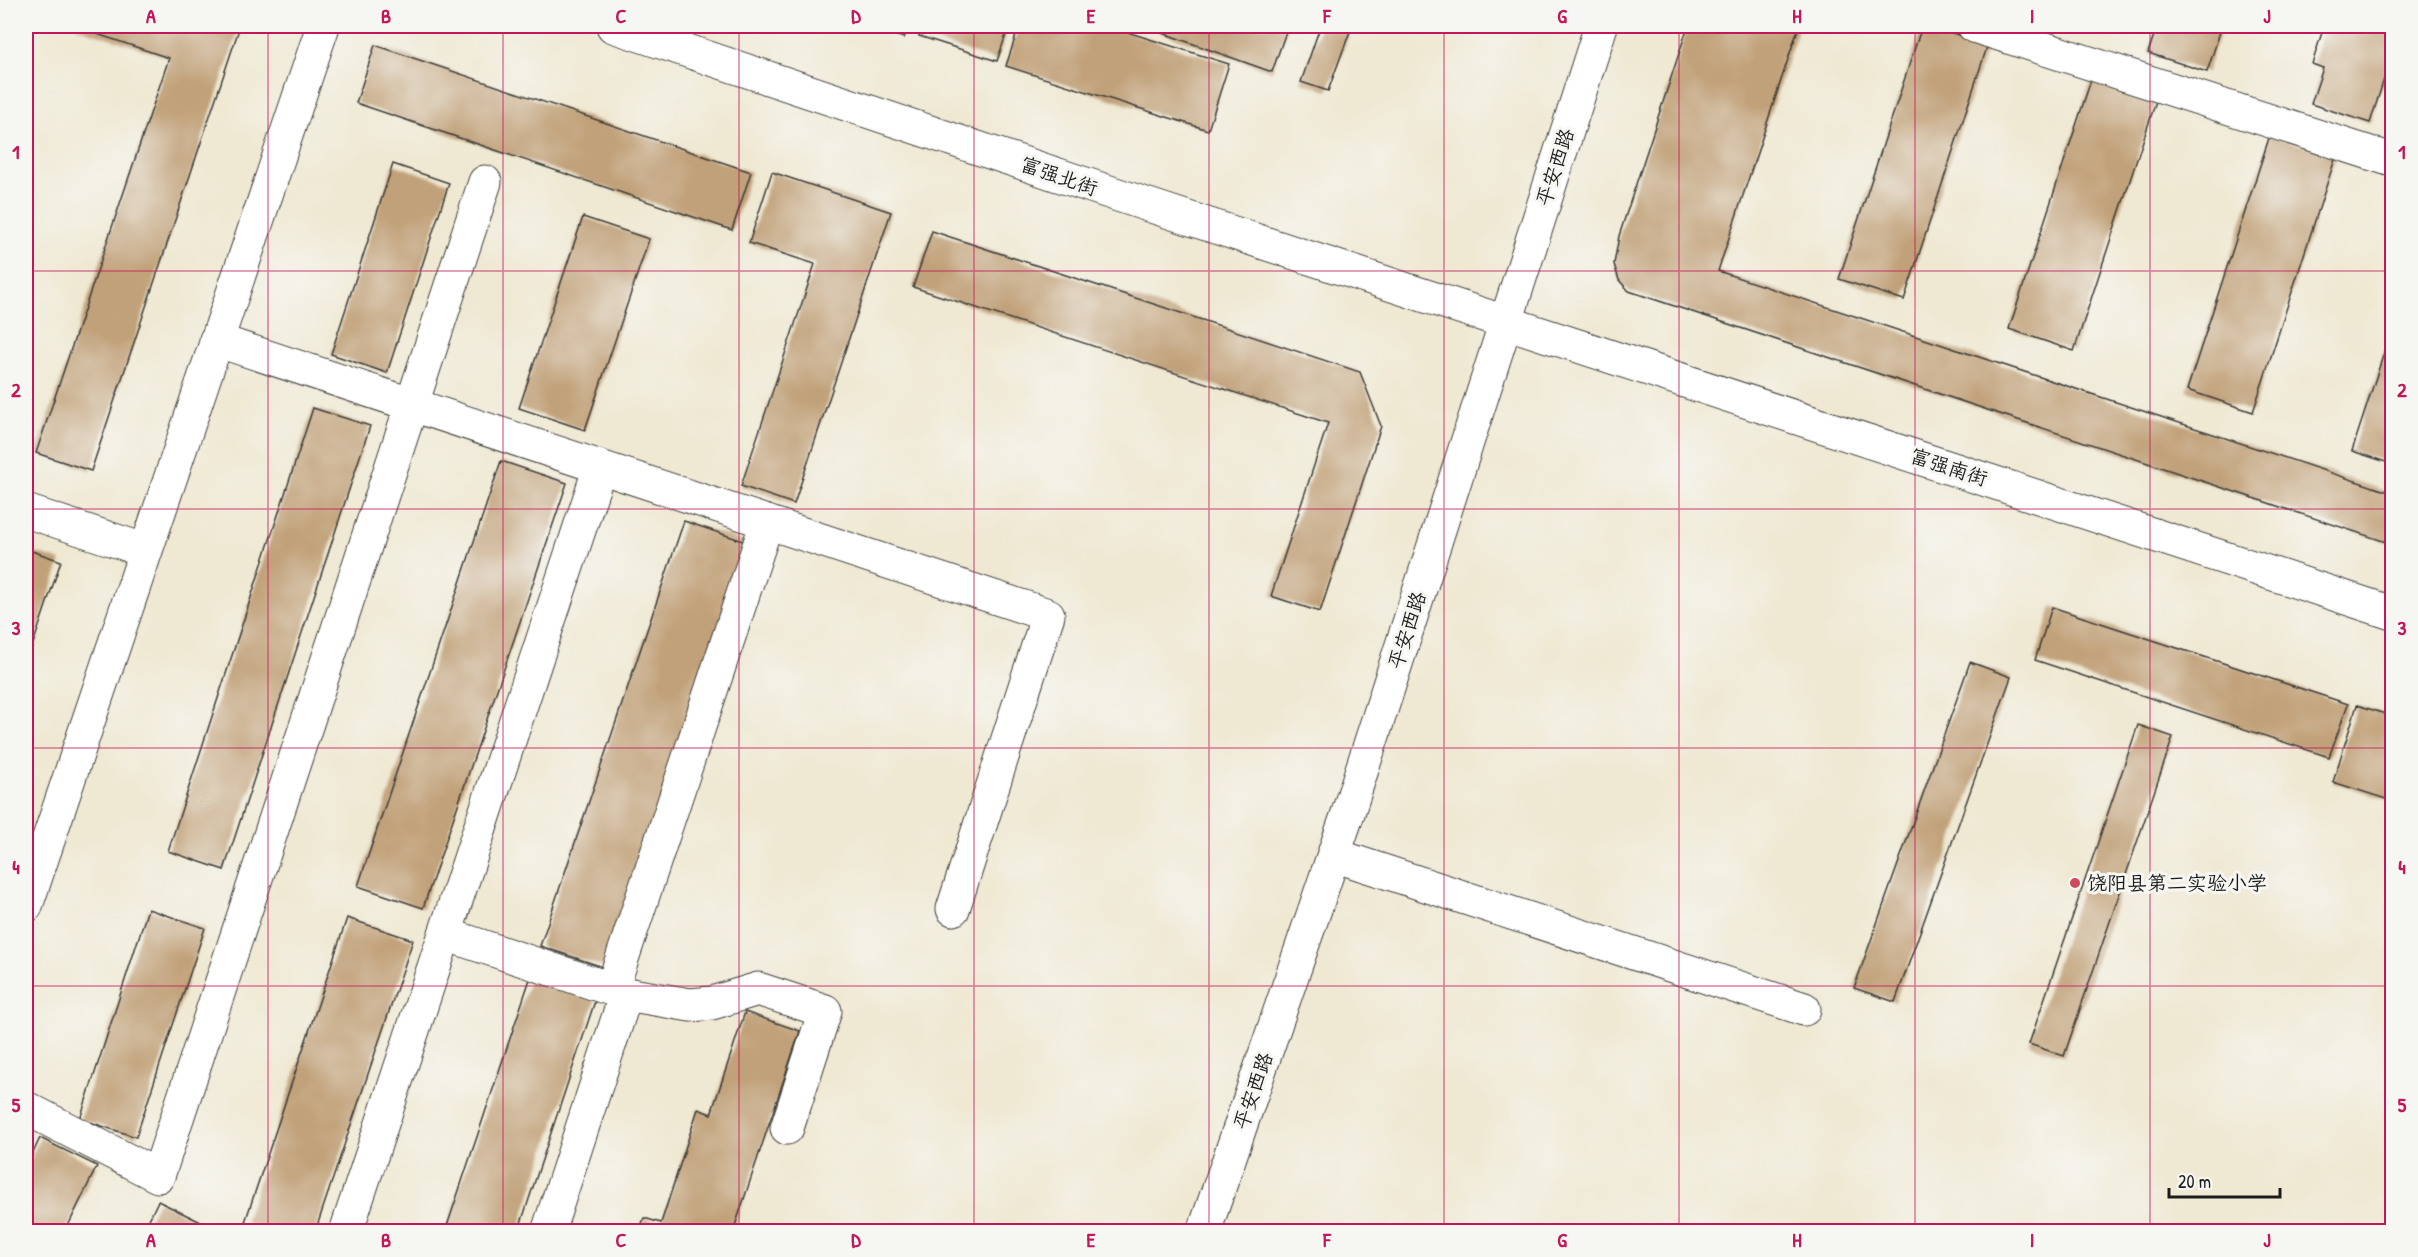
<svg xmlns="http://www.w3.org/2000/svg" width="2418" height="1257" font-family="'Patrick Hand','LXGW WenKai TC',sans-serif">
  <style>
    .building { fill: #c1a179 }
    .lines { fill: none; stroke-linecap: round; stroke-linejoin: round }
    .minor-casing { stroke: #3c3b37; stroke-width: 35 }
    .major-casing { stroke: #3c3b37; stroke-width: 35 }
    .minor { stroke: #fff; stroke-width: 33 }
    .major { stroke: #fff; stroke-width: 33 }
    .grid { fill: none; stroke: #c2185b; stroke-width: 1.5; stroke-opacity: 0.55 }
    .poi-dot { fill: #d1495b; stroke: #f6f6f2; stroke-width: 2 }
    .labels { text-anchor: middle; stroke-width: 6; stroke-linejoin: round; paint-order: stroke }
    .street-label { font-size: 20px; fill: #1c1c1c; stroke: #f6f6f2 }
    .poi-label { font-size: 20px; fill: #1c1c1c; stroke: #f6f6f2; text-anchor: start }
    .neatline { fill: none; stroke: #c2185b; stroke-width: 2 }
    .grid-label { font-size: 20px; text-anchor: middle; font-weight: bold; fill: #c2185b }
  </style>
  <rect width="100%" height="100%" fill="#f6f6f2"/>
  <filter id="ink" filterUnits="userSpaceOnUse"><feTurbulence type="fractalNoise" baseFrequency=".0167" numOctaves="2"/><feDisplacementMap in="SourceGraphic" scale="12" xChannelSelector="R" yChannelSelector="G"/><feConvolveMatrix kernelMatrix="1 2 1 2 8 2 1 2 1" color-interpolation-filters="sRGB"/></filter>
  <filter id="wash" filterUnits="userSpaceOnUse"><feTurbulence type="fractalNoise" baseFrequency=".008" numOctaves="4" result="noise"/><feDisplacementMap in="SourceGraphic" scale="24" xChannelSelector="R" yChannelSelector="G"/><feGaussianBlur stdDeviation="1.35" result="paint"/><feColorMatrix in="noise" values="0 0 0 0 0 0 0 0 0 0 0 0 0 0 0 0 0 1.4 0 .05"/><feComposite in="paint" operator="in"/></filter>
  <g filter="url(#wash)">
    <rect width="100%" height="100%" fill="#efe8d2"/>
    <g id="blocks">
      <g class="building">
        <path d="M73 26H240L91 471 36 453 169 58Z"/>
        <path d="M868 26H908L904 38Z"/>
        <path d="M922 26H1009L997 61 919 36Z"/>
        <path d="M1019 26H1108L1229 64 1208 130 1006 66Z"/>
        <path d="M1143 26H1288L1272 72Z"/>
        <path d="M1315 26H1352L1328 91 1301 82 1320 27Z"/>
        <path d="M1688 26H1799L1718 271 2392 493V544L1629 291 1619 280 1614 264 1619 236Z"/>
        <path d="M1922 26H1930L1988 44 1904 300 1839 279Z"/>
        <path d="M2157 26H2222L2207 72 2148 53Z"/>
        <path d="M2324 26 2336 27 2337 26H2392V54L2370 123 2311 104 2323 68 2312 64Z"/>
        <path d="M375 45 751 172 732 230 356 103Z"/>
        <path d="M2093 74 2158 95 2074 351 2009 329Z"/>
        <path d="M2270 135 2336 156 2253 412 2187 390Z"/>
        <path d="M393 164 449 183 387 373 331 354Z"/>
        <path d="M772 172 891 212 794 504 741 486 815 264 749 243Z"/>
        <path d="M583 217 649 239 585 430 519 408Z"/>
        <path d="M932 231 1360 372 1381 426 1320 612 1271 596 1328 423 913 287Z"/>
        <path d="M2392 328V464L2352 451Z"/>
        <path d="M313 408 370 426 224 870 168 851Z"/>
        <path d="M501 461 567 483 423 908 358 886Z"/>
        <path d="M684 521 749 543 606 968 540 946Z"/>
        <path d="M26 549 61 561 26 665Z"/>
        <path d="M2052 607 2348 704 2329 757 2035 660Z"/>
        <path d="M1970 662 2011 677 1895 1002 1854 988Z"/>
        <path d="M2357 705 2392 716V801L2333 782Z"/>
        <path d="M2138 725 2173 737 2064 1056 2029 1044Z"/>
        <path d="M148 909 205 928 136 1137 80 1119Z"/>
        <path d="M347 918 413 940 315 1232H275L245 1222Z"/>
        <path d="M530 979 595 1001 518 1232H445Z"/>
        <path d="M745 1012 800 1031 733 1232H639L644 1218 661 1223 698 1109 711 1114Z"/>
        <path d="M40 1138 97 1166 65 1232H26V1168Z"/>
        <path d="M158 1201 215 1229 214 1232H143Z"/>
      </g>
    </g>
  </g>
  <g filter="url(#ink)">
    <use href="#blocks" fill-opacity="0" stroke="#3c3b37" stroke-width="1.5"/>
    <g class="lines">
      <defs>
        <g id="minor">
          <path d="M613 26 1124 197 2392 613"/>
          <path d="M1974 26 2392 160"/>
          <path d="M216 340 1048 615 953 909"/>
          <path d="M26 511 144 550"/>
          <path d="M1334 855 1804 1009"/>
          <path d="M26 906 323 26"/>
          <path d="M445 934 626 994 690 1005 712 1003 758 989 825 1011 787 1128"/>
          <path d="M612 989 767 522"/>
          <path d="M26 1108 158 1176 485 182"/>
          <path d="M346 1232 600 467"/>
          <path d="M548 1232 626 994"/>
        </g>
        <path id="major" d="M1204 1232 1347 816 1601 26"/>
      </defs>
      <use href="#minor" class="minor-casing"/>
      <use href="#major" class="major-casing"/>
      <use href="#minor" class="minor"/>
      <use href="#major" class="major"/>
    </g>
  </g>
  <path class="grid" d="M268 26V1232M503 26V1232M739 26V1232M974 26V1232M1209 26V1232M1444 26V1232M1679 26V1232M1915 26V1232M2150 26V1232M26 271H2392M26 509H2392M26 748H2392M26 986H2392"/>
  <circle class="poi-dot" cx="2075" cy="883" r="6"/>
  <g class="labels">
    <g class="street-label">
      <text transform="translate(1555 167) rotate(-72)" y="7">平安西路</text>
      <text transform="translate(1059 176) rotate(19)" y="7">富强北街</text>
      <text transform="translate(1949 467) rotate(18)" y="7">富强南街</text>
      <text transform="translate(1407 630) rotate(-72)" y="7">平安西路</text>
      <text transform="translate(1253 1091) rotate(-71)" y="7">平安西路</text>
    </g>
    <g class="poi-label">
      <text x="2087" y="890">饶阳县第二实验小学</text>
    </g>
  </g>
  <rect width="2418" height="1257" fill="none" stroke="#f6f6f2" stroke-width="66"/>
  <path d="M2169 1188v9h111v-9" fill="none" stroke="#1c1c1c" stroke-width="3"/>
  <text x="2178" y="1188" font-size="18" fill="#1c1c1c" stroke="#f6f6f2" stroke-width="4.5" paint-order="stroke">20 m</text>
  <rect x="33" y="33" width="2352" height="1191" class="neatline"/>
  <g class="grid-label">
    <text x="151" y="23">A</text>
    <text x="386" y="23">B</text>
    <text x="621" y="23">C</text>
    <text x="856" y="23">D</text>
    <text x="1091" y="23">E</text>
    <text x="1327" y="23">F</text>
    <text x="1562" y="23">G</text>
    <text x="1797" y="23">H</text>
    <text x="2032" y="23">I</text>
    <text x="2267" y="23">J</text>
    <text x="16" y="159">1</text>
    <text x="2402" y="159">1</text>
    <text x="16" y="397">2</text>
    <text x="2402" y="397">2</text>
    <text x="16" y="635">3</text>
    <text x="2402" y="635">3</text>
    <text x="16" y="874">4</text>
    <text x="2402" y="874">4</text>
    <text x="16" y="1112">5</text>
    <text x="2402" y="1112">5</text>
    <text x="151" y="1247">A</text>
    <text x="386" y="1247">B</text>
    <text x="621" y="1247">C</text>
    <text x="856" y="1247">D</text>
    <text x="1091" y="1247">E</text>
    <text x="1327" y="1247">F</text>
    <text x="1562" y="1247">G</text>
    <text x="1797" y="1247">H</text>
    <text x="2032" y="1247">I</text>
    <text x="2267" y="1247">J</text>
  </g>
</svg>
